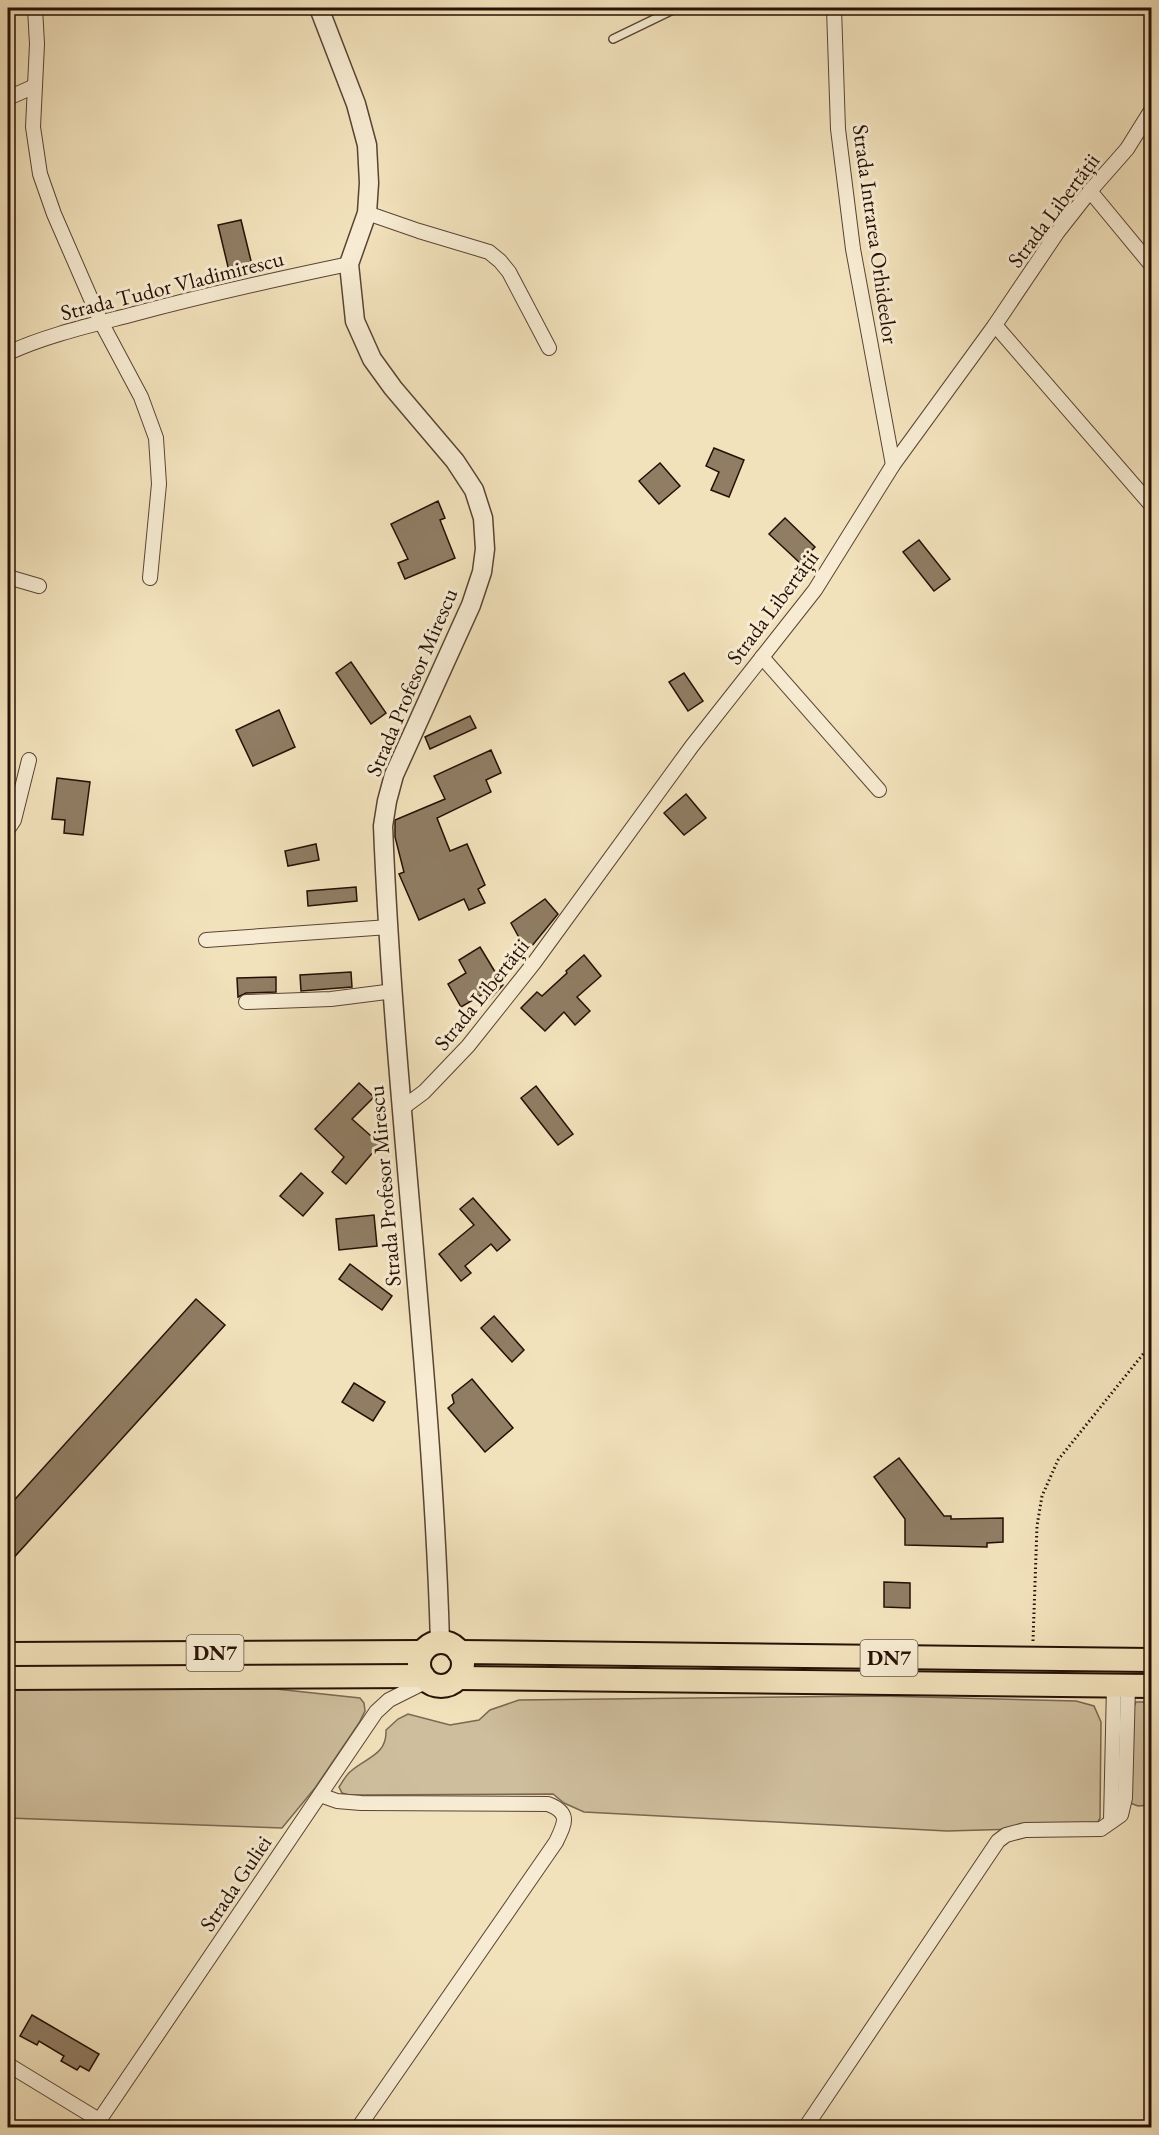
<svg xmlns="http://www.w3.org/2000/svg" width="1159" height="2135" font-family="'EB Garamond',serif">
  <style>
    .green { fill: #cfbe9d; stroke: #7a6751; stroke-width: 1.5 }
    .building { fill: #907d64; stroke: #261005; stroke-width: 1.5 }
    .lines { fill: none; stroke-linecap: round; stroke-linejoin: round }
    .service-casing { stroke: #594433; stroke-width: 10 }
    .minor-casing { stroke: #594433; stroke-width: 16 }
    .tertiary-casing { stroke: #594433; stroke-width: 21 }
    .primary-casing { stroke: #261005; stroke-width: 26 }
    .path { stroke: #261005; stroke-width: 3; stroke-dasharray: 1.5 3; stroke-linecap: butt }
    .service { stroke: #f7ecd3; stroke-width: 7 }
    .minor { stroke: #f7ecd3; stroke-width: 14 }
    .tertiary { stroke: #f7ecd3; stroke-width: 18 }
    .primary { stroke: #f2e2bc; stroke-width: 22 }
    .labels { text-anchor: middle; stroke-width: 6; stroke-linejoin: round; paint-order: stroke }
    .shield { fill: #f7ecd3; stroke: #655243; stroke-width: 1.5 }
    .shield-label { font-size: 21px; font-weight: bold; fill: #261005 }
    .street-label { font-size: 22px; fill: #261005; stroke: #f7ecd3 }
  </style>
  <rect width="100%" height="100%" fill="#f2e2bc"/>
  <filter id="stains"><feTurbulence type="fractalNoise" baseFrequency=".00333" numOctaves="4"/><feColorMatrix values="0 0 0 0 .2 0 0 0 0 .09 0 0 0 0 .02 0 0 0 .5 -.17"/></filter>
  <radialGradient id="worn" r=".72"><stop offset=".6" stop-color="#630" stop-opacity="0"/><stop offset="1" stop-color="#630" stop-opacity=".3"/></radialGradient>
  <g class="green">
    <path d="M8 1688 276 1689 360 1698 364 1703 365 1711 359 1723 315 1788 282 1828 8 1818Z"/>
    <path d="M879 1696 1076 1701 1094 1706 1101 1722 1100 1818 1096 1825 1090 1827 947 1831 584 1812 564 1803 553 1794 349 1795 342 1793 339 1787C343 1781 346 1775 351 1771 367 1757 387 1755 386 1730L398 1719 408 1714 450 1725 479 1720 490 1710 519 1700Z"/>
    <path d="M1136 1702H1151V1805L1138 1806 1130 1803 1132 1711Z"/>
  </g>
  <g class="building">
    <path d="M241 220 252 265 229 271 218 225Z"/>
    <path d="M714 448 744 460 729 497 711 490 719 472 706 466Z"/>
    <path d="M660 463 680 486 659 504 639 481Z"/>
    <path d="M438 501 445 518 440 520 455 558 405 579 398 563 408 559 391 524Z"/>
    <path d="M785 518 815 547 800 563 769 534Z"/>
    <path d="M919 540 950 579 934 591 903 552Z"/>
    <path d="M351 662 386 713 371 724 336 673Z"/>
    <path d="M684 673 703 701 688 711 669 682Z"/>
    <path d="M279 710 295 747 253 766 236 730Z"/>
    <path d="M470 716 476 728 430 749 425 737Z"/>
    <path d="M491 750 501 773 486 780 491 792 437 818 450 851 467 844 485 885 478 889 485 903 469 910 464 899 419 920 399 874 404 872 395 837V820L445 799 434 776Z"/>
    <path d="M57 778 90 782 83 835 64 833 65 820 52 819Z"/>
    <path d="M686 794 706 818 684 835 664 813Z"/>
    <path d="M316 844 319 860 288 866 285 851Z"/>
    <path d="M356 887 357 901 308 906 307 891Z"/>
    <path d="M545 899 558 914 527 952 511 923Z"/>
    <path d="M480 947 503 985 488 1001 483 994 461 1007 448 984 466 973 459 960Z"/>
    <path d="M584 955 601 976 577 997 590 1011 575 1025 564 1012 545 1031 521 1008 537 992 542 996 567 973 566 971Z"/>
    <path d="M351 972 352 987 301 991 300 975Z"/>
    <path d="M276 977V992L246 993 238 997 237 978Z"/>
    <path d="M359 1083 374 1097 352 1119 380 1144 346 1184 332 1172 344 1157 315 1129Z"/>
    <path d="M536 1086 573 1134 558 1145 521 1098Z"/>
    <path d="M301 1173 323 1193 303 1216 280 1196Z"/>
    <path d="M473 1198 510 1240 497 1251 491 1244 465 1266 471 1273 461 1281 439 1254 474 1225 460 1209Z"/>
    <path d="M374 1215 377 1246 339 1250 336 1219Z"/>
    <path d="M350 1264 392 1296 382 1310 339 1279Z"/>
    <path d="M196 1299 225 1325 8 1564V1507Z"/>
    <path d="M494 1316 524 1350 512 1362 481 1328Z"/>
    <path d="M472 1379 513 1428 485 1452 448 1408 454 1403 452 1395Z"/>
    <path d="M354 1383 385 1402 373 1421 342 1402Z"/>
    <path d="M899 1458 944 1516H951V1519L1003 1518V1542L987 1543V1547L905 1545V1519L874 1477Z"/>
    <path d="M884 1582 910 1583V1608L884 1607Z"/>
    <path d="M32 2015 99 2054 89 2071 80 2066 77 2070 61 2061 64 2056 39 2041 37 2045 20 2036Z"/>
  </g>
  <g class="lines">
    <defs>
      <path id="service" d="M613 39 677 8"/>
      <g id="minor">
        <path d="M35 8 37 44 33 127 40 174 54 214 101 322 141 397 156 438 159 484 150 578"/>
        <path d="M834 8 838 129 853 249 893 465"/>
        <path d="M8 98 35 86"/>
        <path d="M1090 191 1152 266"/>
        <path d="M367 213 419 231 489 252 500 261 509 272 549 348"/>
        <path d="M995 325 1152 506"/>
        <path d="M8 353C47 335 92 325 134 314 205 295 277 279 349 264"/>
        <path d="M8 577 39 586"/>
        <path d="M762 657 879 790"/>
        <path d="M8 829 14 820 29 760"/>
        <path d="M206 940 389 927"/>
        <path d="M246 1002 331 999 394 991"/>
        <path d="M401 1109 424 1092 468 1046 534 963 692 746 815 590 893 465 995 325 1057 233 1090 191 1127 149 1152 109"/>
        <path d="M320 1795 337 1801 361 1803 548 1804C571 1813 565 1823 556 1842L358 2128"/>
        <path d="M1111 1821 1114 1686"/>
        <path d="M12 2067 99 2120"/>
        <path d="M94 2128 376 1712 389 1700 427 1681"/>
        <path d="M805 2128 998 1841 1006 1835 1025 1830 1101 1829 1121 1815 1125 1798 1128 1686"/>
      </g>
      <path id="tertiary" d="M319 8 356 104 367 145 369 183 367 213 349 264 355 321 372 359 393 388 455 461 474 490 483 518 485 549 482 572 471 605 394 775 387 801 383 826C394 1098 432 1369 440 1642"/>
      <g id="primary">
        <circle cx="441" cy="1664" r="22"/>
        <path d="M459 1652 1152 1660"/>
        <path d="M8 1654 422 1652"/>
        <path d="M8 1678 423 1676"/>
        <path d="M458 1678 1152 1686"/>
      </g>
    </defs>
    <use href="#service" class="service-casing"/>
    <use href="#minor" class="minor-casing"/>
    <use href="#tertiary" class="tertiary-casing"/>
    <use href="#primary" class="primary-casing"/>
    <path class="path" d="M1033 1641 1037 1526 1042 1496 1058 1460 1152 1343"/>
    <use href="#service" class="service"/>
    <use href="#minor" class="minor"/>
    <use href="#tertiary" class="tertiary"/>
    <use href="#primary" class="primary"/>
  </g>
  <g class="labels">
    <g class="shield">
      <rect x="186.5" y="1635" width="57" height="36" rx="4.5"/>
      <rect x="860.5" y="1640" width="57" height="36" rx="4.5"/>
    </g>
    <g class="shield-label">
      <text x="215" y="1660">DN7</text>
      <text x="889" y="1665">DN7</text>
    </g>
    <g class="street-label">
      <text transform="translate(1053 210) rotate(-53)" y="8">Strada Libertății</text>
      <text transform="translate(876 234) rotate(82)" y="8">Strada Intrarea Orhideelor</text>
      <text transform="translate(172 285) rotate(-14)" y="8">Strada Tudor Vladimirescu</text>
      <text transform="translate(772 607) rotate(-53)" y="8">Strada Libertății</text>
      <text transform="translate(411 682) rotate(-67)" y="8">Strada Profesor Mirescu</text>
      <text transform="translate(481 994) rotate(-51)" y="8">Strada Libertății</text>
      <text transform="translate(384 1186) rotate(-95)" y="8">Strada Profesor Mirescu</text>
      <text transform="translate(235 1883) rotate(-56)" y="8">Strada Guliei</text>
    </g>
  </g>
  <rect width="1159" height="2135" fill="none" stroke="#f2e2bc" stroke-width="30"/>
  <rect x="9" y="9" width="1141" height="2117" fill="none" stroke="#261005" stroke-width="3"/>
  <rect x="15" y="15" width="1129" height="2105" fill="none" stroke="#261005" stroke-width="1.5"/>
  <rect width="100%" height="100%" filter="url(#stains)"/>
  <rect width="100%" height="100%" fill="url(#worn)"/>
</svg>
